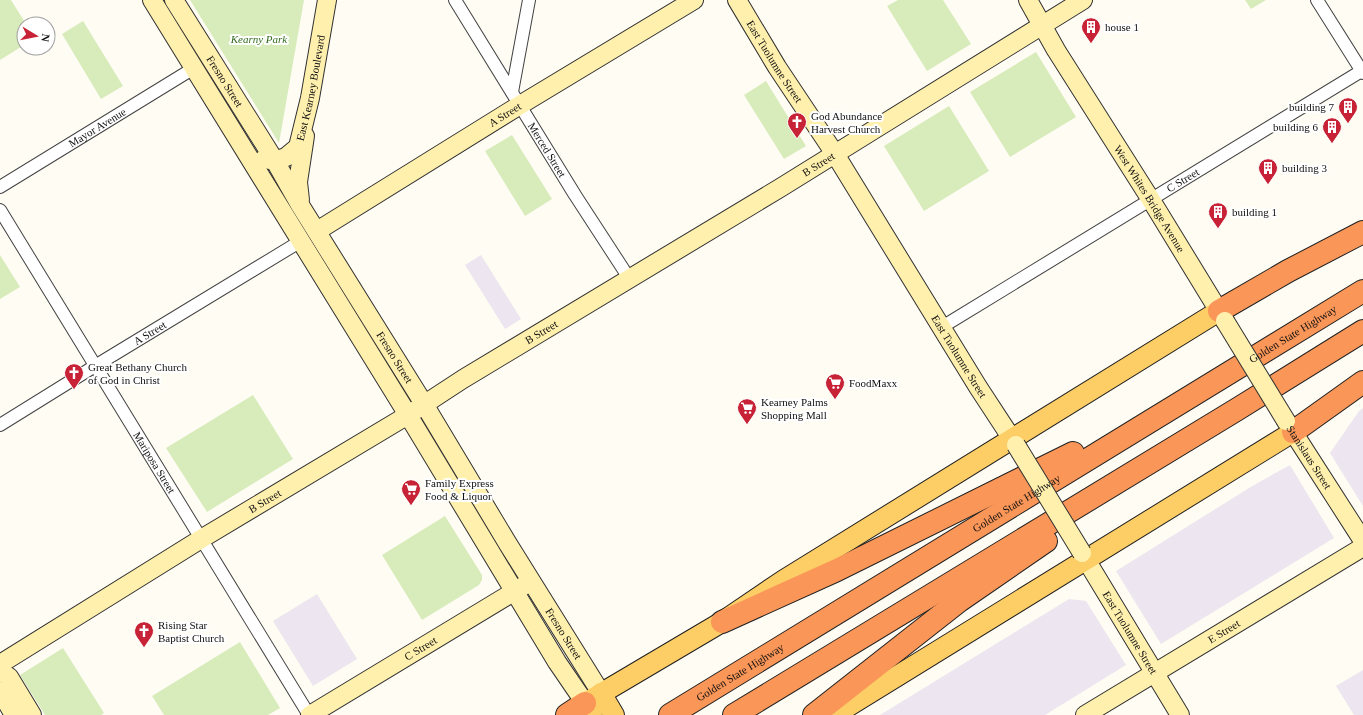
<svg xmlns="http://www.w3.org/2000/svg" width="1363" height="715" font-family="Georgia,serif">
  <style>
    .industrial { fill: #ede5ef }
    .green { fill: #d8ecbb }
    .lines { fill: none; stroke-linecap: round; stroke-linejoin: round }
    .street-casing { stroke: #434343; stroke-width: 14 }
    .secondary-casing { stroke: #323232; stroke-width: 20 }
    .primary-casing { stroke: #212121; stroke-width: 22 }
    .highway-casing { stroke: #212121; stroke-width: 24 }
    .street { stroke: #fff; stroke-width: 12 }
    .secondary { stroke: #fff0ae; stroke-width: 18 }
    .primary { stroke: #fdcd66; stroke-width: 20 }
    .highway { stroke: #f99658; stroke-width: 22 }
    .secondary-bridge-casing { stroke: #323232; stroke-width: 20; stroke-linecap: butt }
    .secondary-bridge { stroke: #fff0ae; stroke-width: 18 }
    .labels { text-anchor: middle; stroke-width: 4; stroke-linejoin: round; paint-order: stroke }
    .poi-label { font-size: 11px; fill: #101010; stroke: #fff; text-anchor: start }
    .park-label { font-size: 11px; font-style: italic; fill: #336c1d; stroke: #fff }
    .street-label { font-size: 11px; fill: #101010; stroke: #fff }
  </style>
  <rect width="100%" height="100%" fill="#fffcf3"/>
  <g class="industrial">
    <path d="M481 255 521 319 505 329 465 265Z"/>
    <path d="M1363 408V506L1330 453 1359 411Z"/>
    <path d="M1290 465 1334 538 1161 644 1116 571 1254 485Z"/>
    <path d="M317 594 357 659 313 686 273 621Z"/>
    <path d="M1069 599 1086 601 1126 665 1045 715H880Z"/>
    <path d="M1363 670V715H1354L1336 686Z"/>
  </g>
  <g class="green">
    <path d="M0 0H11L26 24H24V45L0 60Z"/>
    <path d="M190 0H304L279 143Z"/>
    <path d="M898 0H943L971 44 927 71 887 6Z"/>
    <path d="M1245 0H1266L1251 9Z"/>
    <path d="M83 21 123 86 101 99 62 34Z"/>
    <path d="M1036 52 1076 117 1010 157 970 92Z"/>
    <path d="M766 81 806 146 784 159 744 95Z"/>
    <path d="M949 106 989 171 924 211 884 146Z"/>
    <path d="M512 135 552 199 525 216 485 151Z"/>
    <path d="M0 255 20 287 0 299Z"/>
    <path d="M253 395 293 459 207 512 166 448Z"/>
    <path d="M445 516 482 575V580L479 585 422 620 382 555Z"/>
    <path d="M240 642 280 708 268 715H164L152 696Z"/>
    <path d="M63 648 104 713 101 715H45L20 675Z"/>
  </g>
  <g class="lines">
    <defs>
      <g id="street">
        <path id="s1" d="M455 0 575 195 629 278"/>
        <path d="M1317 0 1363 73"/>
        <path d="M512 92 529 0"/>
        <path id="s2" d="M0 187 194 68"/>
        <path id="s3" d="M0 210 309 715"/>
        <path id="s4" d="M942 327 1363 70"/>
        <path id="s5" d="M0 425 95 366 301 241"/>
      </g>
      <g id="secondary">
        <path d="M152 0 408 415 557 662 585 703"/>
        <path id="s6" d="M174 0 275 161 300 205 424 404 508 544 601 693"/>
        <path id="s7" d="M737 0 777 67 835 154 978 387 1016 445"/>
        <path id="s8" d="M1028 0 1056 50 1151 200 1225 321"/>
        <path id="s9" d="M264 159 275 161 286 157 298 147 310 98 327 0"/>
        <path d="M300 200 298 182 305 136"/>
        <path id="s10" d="M317 231 520 105 694 0"/>
        <path id="s11" d="M1286 421 1363 541"/>
        <path id="s12" d="M1082 553 1180 715"/>
        <path id="s13" d="M0 664 201 539 408 415 463 379 780 188 1083 0"/>
        <path d="M0 671 9 677 32 715"/>
        <path d="M0 691 14 715"/>
        <path id="s14" d="M310 715 525 585"/>
        <path id="s15" d="M1085 715 1363 547"/>
      </g>
      <g id="primary">
        <path d="M601 693 614 715"/>
        <path d="M592 715 585 703 722 622 784 580 1219 311"/>
        <path d="M834 715 1293 432"/>
      </g>
      <g id="highway">
        <path d="M1219 311 1288 271 1363 232"/>
        <path d="M1293 432 1363 382"/>
        <path d="M722 622 837 570 1073 453"/>
        <path d="M567 715 585 703"/>
        <path id="s16" d="M670 715 1363 291"/>
        <path d="M734 715 1236 410 1363 331"/>
        <path d="M814 715 959 601 1046 541"/>
      </g>
    </defs>
    <use href="#street" class="street-casing"/>
    <use href="#secondary" class="secondary-casing"/>
    <use href="#primary" class="primary-casing"/>
    <use href="#highway" class="highway-casing"/>
    <use href="#street" class="street"/>
    <use href="#secondary" class="secondary"/>
    <use href="#primary" class="primary"/>
    <use href="#highway" class="highway"/>
    <defs>
      <g id="secondary-bridge">
        <path d="M1225 321 1286 421"/>
        <path d="M1016 445 1082 553"/>
      </g>
    </defs>
    <use href="#secondary-bridge" class="secondary-bridge-casing"/>
    <use href="#secondary-bridge" class="secondary-bridge"/>
  </g>
  <defs>
    <symbol id="building-pin" viewBox="-11 -11 22 30"><path d="M0 17L-7.5 6A9.5 9.5 0 1 1 7.5 6Z" fill="#c72236" stroke="#fff"/><path d="M-4-6H4V6H1V3H-1V6H-4ZM-2.5-4.3h1.7v1.8h-1.7ZM.8-4.3h1.7v1.8H.8ZM-2.5-1h1.7V.8h-1.7ZM.8-1h1.7V.8H.8Z" fill="#fff"/></symbol>
    <symbol id="church-pin" viewBox="-11 -11 22 30"><path d="M0 17L-7.5 6A9.5 9.5 0 1 1 7.5 6Z" fill="#c72236" stroke="#fff"/><path d="M-1.2-6h2.4v3.5h3.3v2.4h-3.3V6h-2.4V-.1h-3.3v-2.4h3.3Z" fill="#fff"/></symbol>
    <symbol id="supermarket-pin" viewBox="-11 -11 22 30"><path d="M0 17L-7.5 6A9.5 9.5 0 1 1 7.5 6Z" fill="#c72236" stroke="#fff"/><path d="M-6-5.5h2.5l.6 2H6L4.5 2H-2.5L-4.4-4H-6ZM-1.5 3.2a1.3 1.3 0 1 0 .1 0ZM3 3.2a1.3 1.3 0 1 0 .1 0Z" fill="#fff"/></symbol>
  </defs>
  <g fill-rule="evenodd">
    <use href="#building-pin" x="1080" y="16" width="22" height="30"/>
    <use href="#building-pin" x="1337" y="96" width="22" height="30"/>
    <use href="#church-pin" x="786" y="111" width="22" height="30"/>
    <use href="#building-pin" x="1321" y="116" width="22" height="30"/>
    <use href="#building-pin" x="1257" y="157" width="22" height="30"/>
    <use href="#building-pin" x="1207" y="201" width="22" height="30"/>
    <use href="#church-pin" x="63" y="362" width="22" height="30"/>
    <use href="#supermarket-pin" x="824" y="372" width="22" height="30"/>
    <use href="#supermarket-pin" x="736" y="397" width="22" height="30"/>
    <use href="#supermarket-pin" x="400" y="478" width="22" height="30"/>
    <use href="#church-pin" x="133" y="620" width="22" height="30"/>
  </g>
  <g class="labels">
    <g class="poi-label">
      <text x="1105" y="31">house 1</text>
      <text x="1334" y="111" text-anchor="end">building 7</text>
      <text x="811" y="120">God Abundance<tspan x="811" dy="13">Harvest Church</tspan></text>
      <text x="1318" y="131" text-anchor="end">building 6</text>
      <text x="1282" y="172">building 3</text>
      <text x="1232" y="216">building 1</text>
      <text x="88" y="371">Great Bethany Church<tspan x="88" dy="13">of God in Christ</tspan></text>
      <text x="849" y="387">FoodMaxx</text>
      <text x="761" y="406">Kearney Palms<tspan x="761" dy="13">Shopping Mall</tspan></text>
      <text x="425" y="487">Family Express<tspan x="425" dy="13">Food &amp; Liquor</tspan></text>
      <text x="158" y="629">Rising Star<tspan x="158" dy="13">Baptist Church</tspan></text>
    </g>
    <g class="park-label">
      <text x="259" y="43">Kearny Park</text>
    </g>
    <g class="street-label">
      <text dy="4" stroke="none"><textPath href="#s7" startOffset="72">East Tuolumne Street</textPath></text>
      <text dy="4" stroke="none"><textPath href="#s6" startOffset="96">Fresno Street</textPath></text>
      <text dy="4" stroke="none"><textPath href="#s9" startOffset="99">East Kearney Boulevard</textPath></text>
      <text dy="4" stroke="none"><textPath href="#s10" startOffset="221">A Street</textPath></text>
      <text dy="4" stroke="none"><textPath href="#s2" startOffset="114">Mayor Avenue</textPath></text>
      <text dy="4" stroke="none"><textPath href="#s1" startOffset="176">Merced Street</textPath></text>
      <text dy="4" stroke="none"><textPath href="#s13" startOffset="959">B Street</textPath></text>
      <text dy="4" stroke="none"><textPath href="#s4" startOffset="282">C Street</textPath></text>
      <text dy="4" stroke="none"><textPath href="#s8" startOffset="233">West Whites Bridge Avenue</textPath></text>
      <text dy="4" stroke="none"><textPath href="#s13" startOffset="635">B Street</textPath></text>
      <text dy="4" stroke="none"><textPath href="#s5" startOffset="176">A Street</textPath></text>
      <text dy="4" stroke="none"><textPath href="#s16" startOffset="730">Golden State Highway</textPath></text>
      <text dy="4" stroke="none"><textPath href="#s7" startOffset="420">East Tuolumne Street</textPath></text>
      <text dy="4" stroke="none"><textPath href="#s6" startOffset="420">Fresno Street</textPath></text>
      <text dy="4" stroke="none"><textPath href="#s11" startOffset="43">Stanislaus Street</textPath></text>
      <text dy="4" stroke="none"><textPath href="#s3" startOffset="296">Mariposa Street</textPath></text>
      <text dy="4" stroke="none"><textPath href="#s13" startOffset="311">B Street</textPath></text>
      <text dy="4" stroke="none"><textPath href="#s16" startOffset="406">Golden State Highway</textPath></text>
      <text dy="4" stroke="none"><textPath href="#s15" startOffset="162">E Street</textPath></text>
      <text dy="4" stroke="none"><textPath href="#s12" startOffset="93">East Tuolumne Street</textPath></text>
      <text dy="4" stroke="none"><textPath href="#s6" startOffset="744">Fresno Street</textPath></text>
      <text dy="4" stroke="none"><textPath href="#s14" startOffset="129">C Street</textPath></text>
      <text dy="4" stroke="none"><textPath href="#s16" startOffset="82">Golden State Highway</textPath></text>
    </g>
  </g>
  <g transform="translate(36 36) rotate(100)"><circle r="19" fill="#ffffff" stroke="#9f9f9f"/>
  <path d="M0-3L7 15L0 10L-7 15Z" fill="#c72236"/>
  <text y="-6" font-size="11" font-weight="bold" text-anchor="middle" fill="#101010">N</text>
  </g>
</svg>
